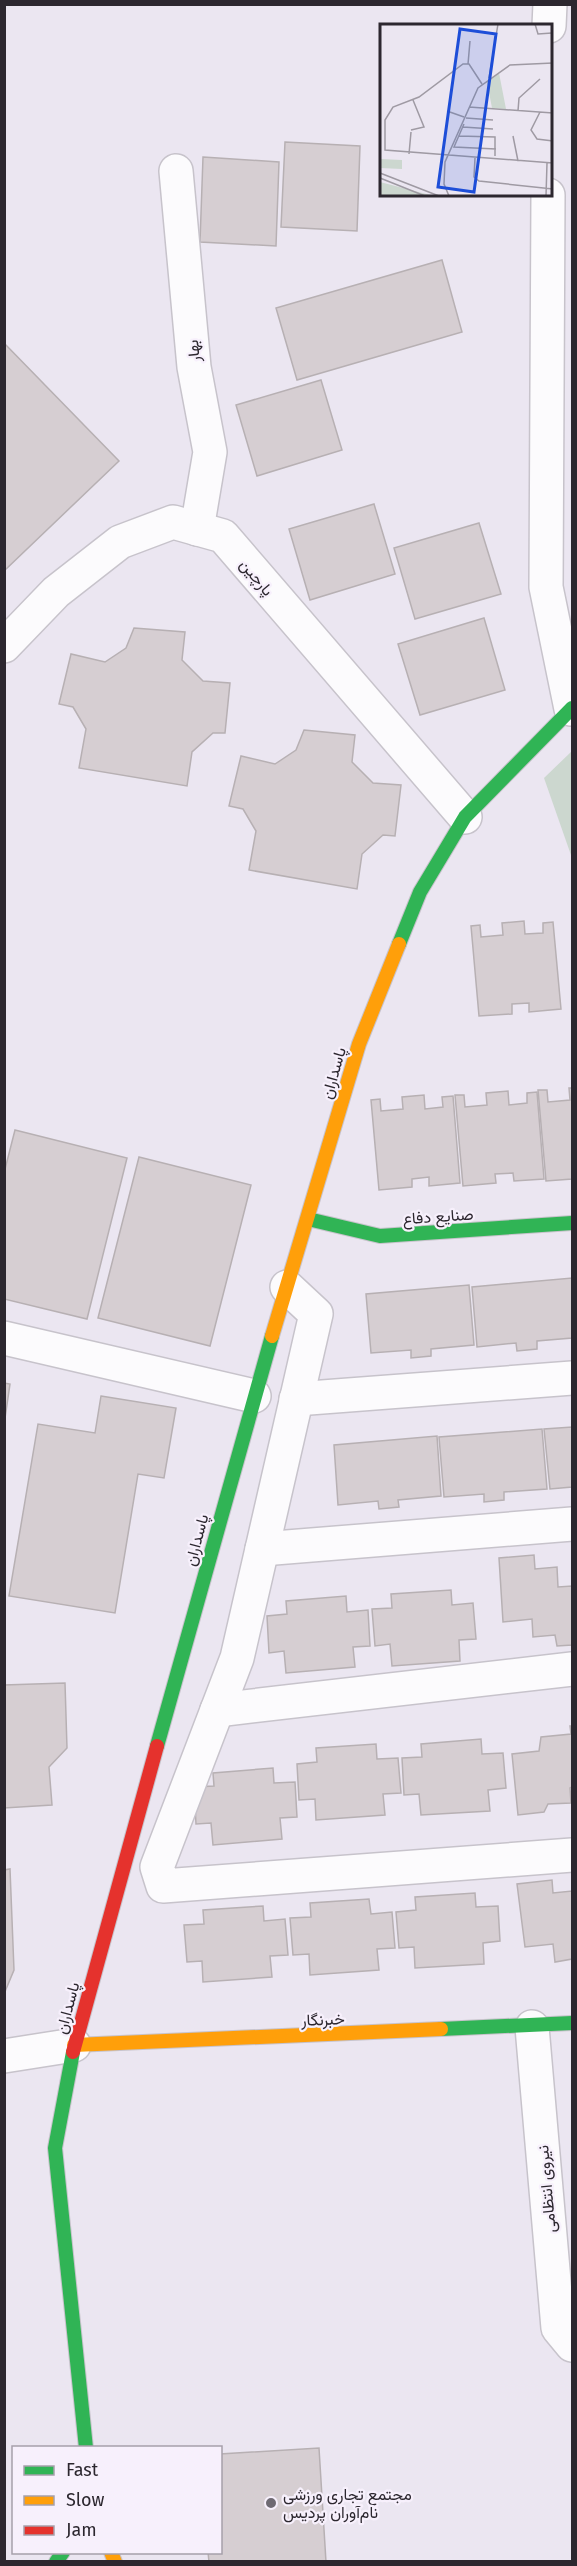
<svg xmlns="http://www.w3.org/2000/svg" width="577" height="2566" font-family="'Fira Sans',Vazirmatn,sans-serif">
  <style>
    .green { fill: #ccd7cf }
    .building { fill: #d6ced2; stroke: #b7b0b3; stroke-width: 1.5 }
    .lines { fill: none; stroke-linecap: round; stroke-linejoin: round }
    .street-casing { stroke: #c7c3cb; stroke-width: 36 }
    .fast-casing { stroke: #c7c3cb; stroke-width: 16 }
    .slow-casing { stroke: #c7c3cb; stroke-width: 16 }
    .jam-casing { stroke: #c7c3cb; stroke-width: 16 }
    .street { stroke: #fcfbfd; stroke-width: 33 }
    .fast { stroke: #30b455; stroke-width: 14 }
    .slow { stroke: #ff9f0a; stroke-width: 14 }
    .jam { stroke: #e5322d; stroke-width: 14 }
    .poi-dot { fill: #6f6a73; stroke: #f7f0fc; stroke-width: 2 }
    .labels { text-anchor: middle; stroke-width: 4.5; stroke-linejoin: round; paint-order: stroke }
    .street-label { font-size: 16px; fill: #2c272f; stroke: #f7f0fc }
    .poi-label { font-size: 16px; fill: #2c272f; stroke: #f7f0fc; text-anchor: start }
    .inset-road { fill: none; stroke: #9f9aa3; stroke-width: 1.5 }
    .view { fill: #1d4ed8; fill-opacity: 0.15; stroke: #1d4ed8; stroke-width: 3 }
    .inset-edge { fill: none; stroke: #2c272f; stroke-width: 3 }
  </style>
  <rect width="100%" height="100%" fill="#ebe6f1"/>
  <path class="green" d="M572 751V858L544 778Z"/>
  <g class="building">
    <path d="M285 142 360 146 357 231 281 227Z"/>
    <path d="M203 157 279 162 276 246 200 242Z"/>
    <path d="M442 260 462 332 297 380 276 308Z"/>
    <path d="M4 343 119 461 4 571Z"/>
    <path d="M321 380 342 450 257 476 236 405Z"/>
    <path d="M374 504 395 574 310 600 289 529Z"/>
    <path d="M479 523 501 594 415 619 394 548Z"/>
    <path d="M484 618 505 690 420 715 398 644Z"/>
    <path d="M134 628 185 632 182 660 203 681 230 683 225 733H213L192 752 187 786 79 768 86 729 73 707 59 704 71 654 105 662 126 648Z"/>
    <path d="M304 730 355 735 352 762 373 783 401 785 395 836 383 835 362 854 357 889 249 870 256 831 243 809 229 806 241 756 275 764 296 750Z"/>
    <path d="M524 921 525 934 543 933V923L553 922 561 1009 529 1012V1003L512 1004V1014L479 1016 471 926 480 925 481 937 503 935 502 923Z"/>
    <path d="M569 1088H572V1179L546 1181 538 1090H547L548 1102 570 1100Z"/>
    <path d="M508 1091 509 1105 527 1103V1093L537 1092 544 1179 514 1181 513 1173 495 1174 496 1183 463 1186 455 1095H464L465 1107 487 1105 486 1093Z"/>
    <path d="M424 1095 425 1109 443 1107 442 1097 453 1096 460 1183 429 1186V1177L412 1179V1187L379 1190 371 1100 380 1099 381 1111 403 1109 402 1097Z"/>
    <path d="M15 1130 127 1158 87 1319 4 1299V1173Z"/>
    <path d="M139 1157 251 1185 210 1346 98 1318Z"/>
    <path d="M572 1278V1338L537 1341V1349L517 1351 516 1343 477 1347 472 1287Z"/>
    <path d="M469 1285 474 1345 431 1349V1356L411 1358V1350L371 1353 366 1294Z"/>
    <path d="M4 1383 10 1384 4 1425Z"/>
    <path d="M101 1396 176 1408 164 1478 138 1474 115 1613 9 1596 38 1424 95 1433Z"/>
    <path d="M572 1427V1487L550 1489 544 1429Z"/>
    <path d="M542 1429 547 1489 504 1492V1500L484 1502V1494L444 1497 439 1437Z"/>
    <path d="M437 1436 441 1496 398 1500 399 1507 379 1509 378 1501 338 1505 334 1445Z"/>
    <path d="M534 1555 535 1569 557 1567 558 1587 572 1586V1645L557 1646 555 1635 533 1637 532 1619 503 1622 499 1558Z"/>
    <path d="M451 1590 452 1605 473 1603 476 1639 459 1640 460 1661 392 1666 390 1644 375 1646 372 1609 392 1608 391 1594Z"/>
    <path d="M346 1596 347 1612 368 1610 370 1646 353 1647 355 1667 286 1673 284 1651 269 1653 267 1616 287 1614 286 1601Z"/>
    <path d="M65 1683 67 1748 49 1767 52 1805 4 1808V1685Z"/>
    <path d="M570 1726H572V1787L570 1788 571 1803 548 1804 544 1812 518 1815 512 1754 539 1751 541 1737 571 1734Z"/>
    <path d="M481 1739 482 1754 503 1753 506 1788 488 1790 490 1811 421 1815 419 1794 404 1795 402 1758 422 1757 421 1744Z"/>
    <path d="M376 1744 377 1759 398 1758 401 1793 383 1794 385 1815 316 1820 315 1799 299 1800 297 1764 317 1762 316 1748Z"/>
    <path d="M273 1768 274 1783 295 1782 297 1817 280 1818 282 1839 213 1845 211 1823 196 1824 194 1787 214 1786 213 1773Z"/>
    <path d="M10 1869 14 1970 4 1994V1870Z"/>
    <path d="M552 1880 553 1893 572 1891V1959L555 1962 553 1944 525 1947 517 1884Z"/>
    <path d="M475 1893 476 1907 498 1906 500 1941 483 1943 484 1964 415 1968 414 1947 399 1948 396 1912 416 1910 415 1897Z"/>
    <path d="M369 1899 371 1914 392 1912 395 1948 377 1949 379 1970 310 1975 309 1954 293 1955 290 1918 311 1917 310 1903Z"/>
    <path d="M263 1906 264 1921 285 1919 288 1955 270 1956 272 1977 203 1982 202 1961 187 1962 184 1925 204 1924 203 1910Z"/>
    <path d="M319 2448 326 2562H209L208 2552H220V2454Z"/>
  </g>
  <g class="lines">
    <defs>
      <g id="street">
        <path d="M549 26 550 4"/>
        <path d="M176 171 194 367 210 452 197 529"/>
        <path d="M548 195 546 587 571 709"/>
        <path d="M4 646 56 592 120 542 173 522 223 536 465 817"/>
        <path d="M287 1287 316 1314 237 1658 157 1867 163 1886 572 1855"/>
        <path d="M4 1338 254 1396"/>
        <path d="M296 1399 572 1378"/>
        <path d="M262 1549 572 1524"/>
        <path d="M217 1710 572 1669"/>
        <path d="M532 2027 558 2328 572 2345"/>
        <path d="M4 2056 74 2045"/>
      </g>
      <g id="fast">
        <path d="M399 944 420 892 465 817 572 708"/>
        <path d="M308 1219 380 1236 572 1223"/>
        <path d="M157 1746 272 1336"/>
        <path d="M441 2029 572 2023"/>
        <path d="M73 2052 55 2148 86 2448"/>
        <path d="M56 2562 63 2552"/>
      </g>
      <g id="slow">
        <path d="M272 1336 359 1044 399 944"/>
        <path d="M74 2045 441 2029"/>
        <path d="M111 2552 115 2562"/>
      </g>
      <path id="jam" d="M73 2052 157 1746"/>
    </defs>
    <use href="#street" class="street-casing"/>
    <use href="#fast" class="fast-casing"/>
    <use href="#slow" class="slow-casing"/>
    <use href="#jam" class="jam-casing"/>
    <use href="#street" class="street"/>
    <use href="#fast" class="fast"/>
    <use href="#slow" class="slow"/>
    <use href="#jam" class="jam"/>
  </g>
  <circle class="poi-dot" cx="271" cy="2503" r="6"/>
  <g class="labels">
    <g class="street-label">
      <text transform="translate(193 351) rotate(-96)" y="6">بهار</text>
      <text transform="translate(257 577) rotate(50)" y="6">پارچین</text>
      <text transform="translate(333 1073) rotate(-74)" y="6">پاسداران</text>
      <text transform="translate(438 1216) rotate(-4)" y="6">صنایع دفاع</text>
      <text transform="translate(196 1540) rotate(-75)" y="6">پاسداران</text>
      <text transform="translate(67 2008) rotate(-75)" y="6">پاسداران</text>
      <text transform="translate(323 2019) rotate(-2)" y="6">خبرنگار</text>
      <text transform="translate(546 2189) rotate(-95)" y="6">نیروی انتظامی</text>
    </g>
    <g class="poi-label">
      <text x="283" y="2500">مجتمع تجاری ورزشی<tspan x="283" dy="18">نام‌آوران پردیس</tspan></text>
    </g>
  </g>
  <g transform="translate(380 24)">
    <rect width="172" height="172" fill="#ebe6f1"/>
    <path d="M119 49 126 85 112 84 107 58ZM1 135 22 136V145L0 144ZM0 158 54 172H0Z" fill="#ccd7cf"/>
    <path class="inset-road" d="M155 0 158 10 172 9M88 40 90 17M109 54 118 0M102 60 89 40H83L39 73 13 83 5 96V126L173 139M89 83 173 89M67 87 84 93M138 87 139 74 160 55M160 88 151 106 157 115 173 117M86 94 113 96M84 100 74 123 116 125M83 103 113 105M31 106 44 103 33 76M79 112 115 113V132M133 112 138 137M29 130 31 108M95 134 94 153 99 157 173 165M0 149 59 172M0 154 45 172M69 172 64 160 65 138 98 64 130 41 173 39M166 172 167 139"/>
    <path class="view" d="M80 5 116 10 94 168 58 163Z"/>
    <rect width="172" height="172" class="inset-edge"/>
  </g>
  <rect width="577" height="2566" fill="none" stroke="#2c272f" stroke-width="12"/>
  <rect x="12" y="2446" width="210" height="108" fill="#f7f0fc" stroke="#a6a0aa" stroke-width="1.5"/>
  <rect x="24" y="2466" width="30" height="9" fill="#30b455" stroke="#a6a0aa" stroke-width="1.5"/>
  <text x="66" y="2476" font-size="18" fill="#2c272f">Fast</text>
  <rect x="24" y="2496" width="30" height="9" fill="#ff9f0a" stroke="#a6a0aa" stroke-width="1.5"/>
  <text x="66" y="2506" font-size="18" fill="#2c272f">Slow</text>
  <rect x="24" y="2526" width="30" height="9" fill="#e5322d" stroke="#a6a0aa" stroke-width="1.5"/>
  <text x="66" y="2536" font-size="18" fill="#2c272f">Jam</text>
</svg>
